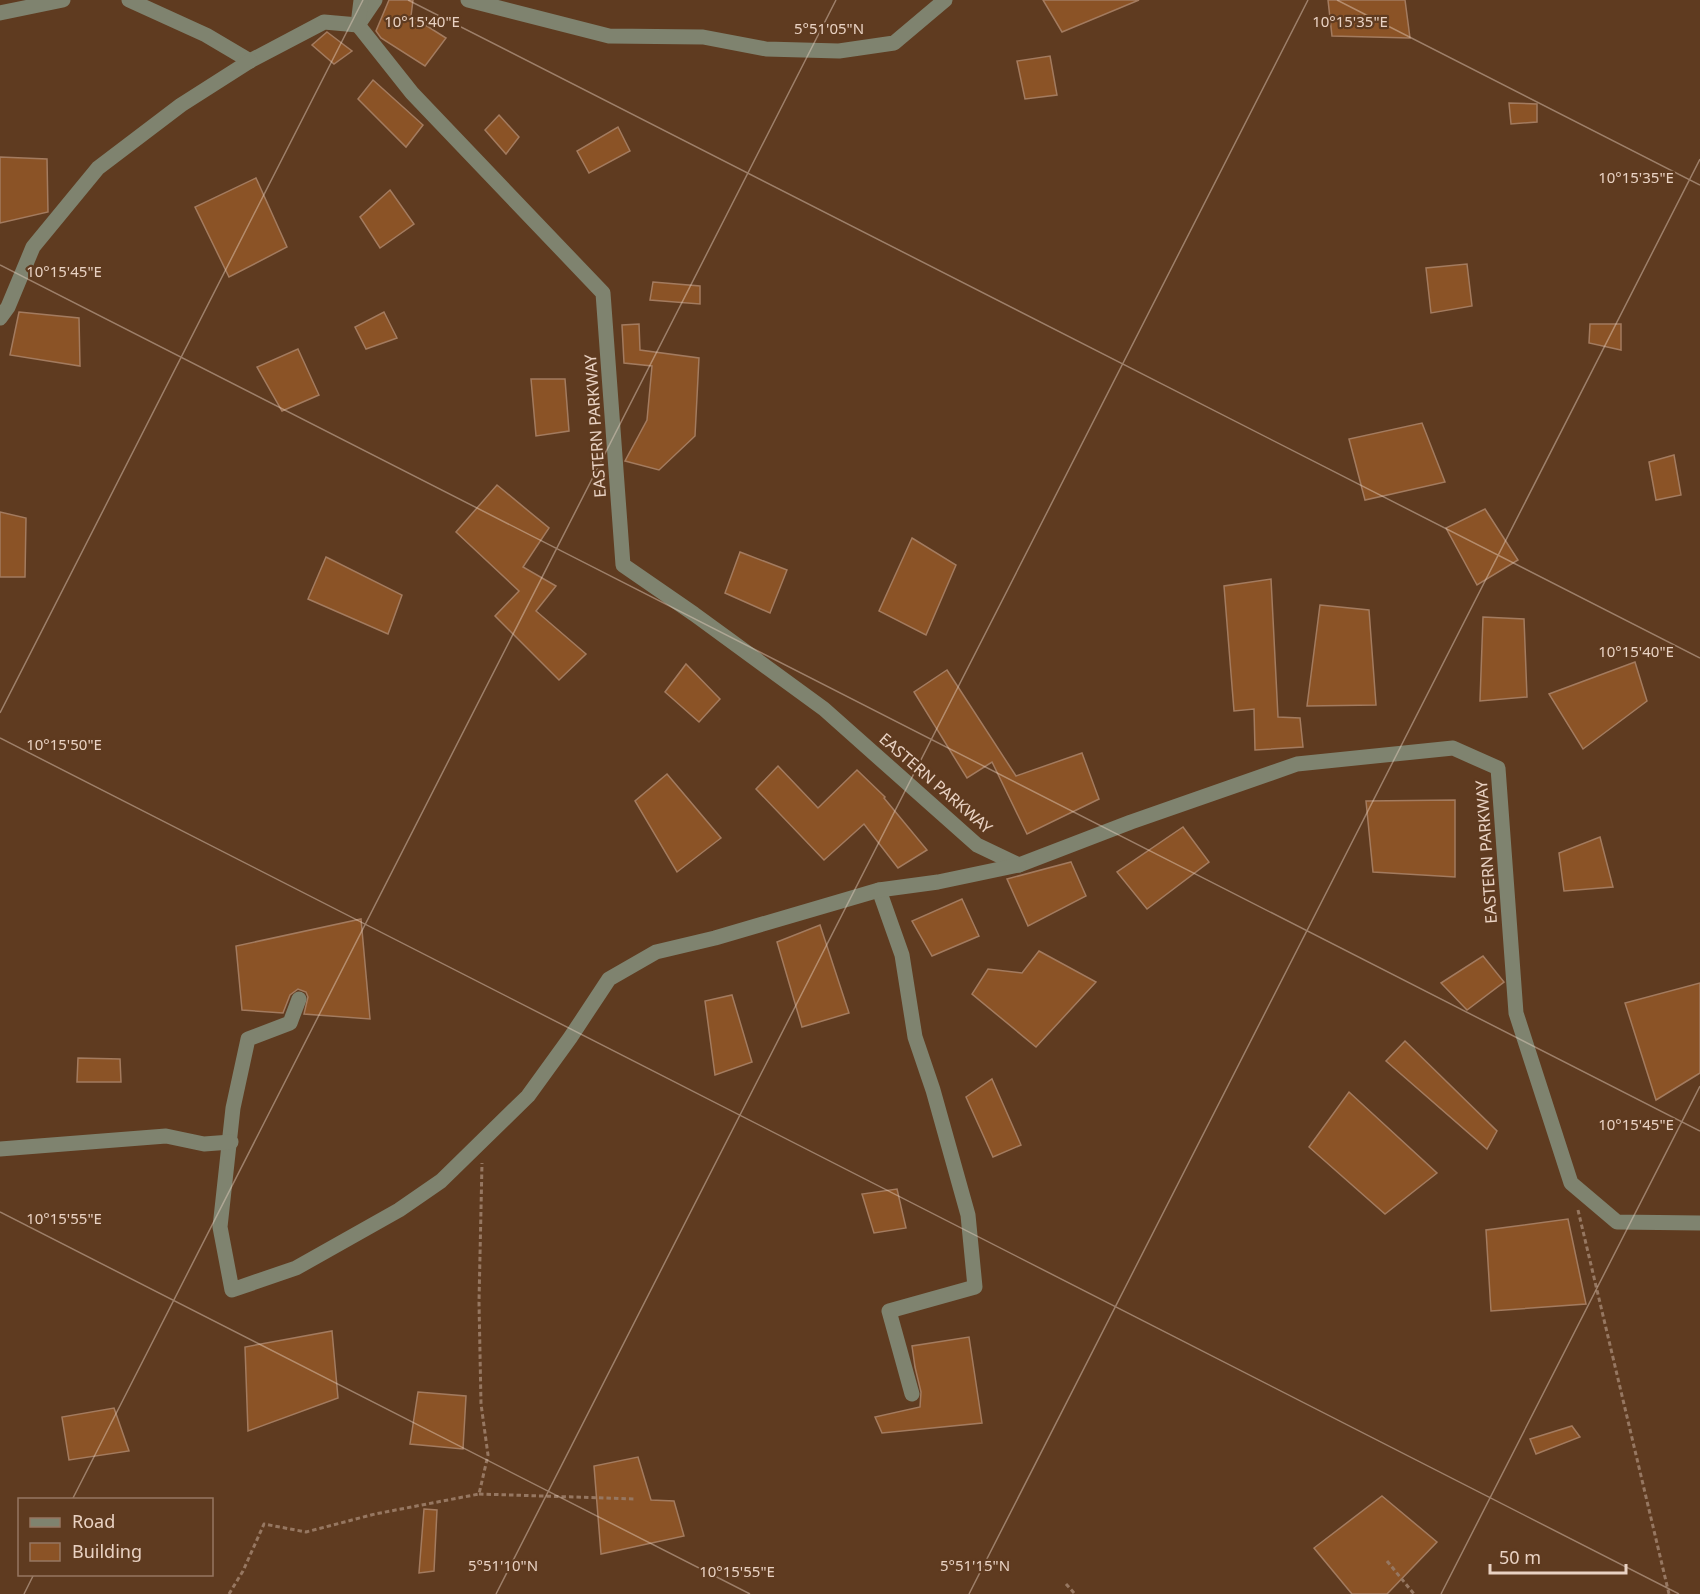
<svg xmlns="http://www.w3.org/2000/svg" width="1700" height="1594" font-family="'Noto Sans',sans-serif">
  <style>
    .building { fill: #8b5326; stroke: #a37b5f; stroke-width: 1.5 }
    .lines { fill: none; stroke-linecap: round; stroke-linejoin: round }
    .path { stroke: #967761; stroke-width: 3; stroke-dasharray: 4.5 3; stroke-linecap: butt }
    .minor { stroke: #7f836f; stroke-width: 15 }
    .ticks { fill: none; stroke: #e9d2c3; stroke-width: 1.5; stroke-opacity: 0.45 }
    .labels { text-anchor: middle; stroke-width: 4.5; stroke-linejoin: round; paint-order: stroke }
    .street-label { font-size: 16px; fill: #e9d2c3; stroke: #5f3b20 }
    .ticks-label { font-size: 15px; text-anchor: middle; fill: #e9d2c3; stroke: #5f3b20; stroke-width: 4.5; stroke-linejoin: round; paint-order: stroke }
  </style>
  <rect width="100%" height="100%" fill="#5f3b20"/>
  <g class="building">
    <path d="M389 0H413L411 16 446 38 425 66 381 38 376 31Z"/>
    <path d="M1043 0H1139L1062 32Z"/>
    <path d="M1328 0H1405L1410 38 1332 36Z"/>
    <path d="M327 32 352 51 334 64 312 45Z"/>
    <path d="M1050 56 1057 95 1025 99 1017 61Z"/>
    <path d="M373 80 423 125 406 147 358 99Z"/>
    <path d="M1509 103 1537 104V122L1511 124Z"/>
    <path d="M499 115 519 137 506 154 485 130Z"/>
    <path d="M618 127 630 151 589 173 577 151Z"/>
    <path d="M0 157 47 159 48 212 0 223Z"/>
    <path d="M256 178 287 247 229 277 195 207Z"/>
    <path d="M390 190 414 224 380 248 360 217Z"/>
    <path d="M1467 264 1472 306 1431 313 1426 268Z"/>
    <path d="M653 282 700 286V304L650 300Z"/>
    <path d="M19 312 79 318 80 366 10 355Z"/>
    <path d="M384 312 397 338 366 349 355 327Z"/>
    <path d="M639 324 640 350 699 358 695 436 659 470 625 461 647 420 652 366 624 363 622 325Z"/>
    <path d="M1590 324H1621V350L1589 343Z"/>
    <path d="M298 349 319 395 282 411 257 367Z"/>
    <path d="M531 379H565L569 431 536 436Z"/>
    <path d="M1422 423 1445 482 1365 500 1349 439Z"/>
    <path d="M1674 455 1681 495 1656 500 1649 462Z"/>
    <path d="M497 485 549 528 523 567 556 586 536 611 586 654 559 680 495 616 519 591 456 532Z"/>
    <path d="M1485 509 1518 560 1477 585 1446 528Z"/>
    <path d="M0 512 26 518 25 577H0Z"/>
    <path d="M912 538 956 565 926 635 879 611Z"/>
    <path d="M740 552 787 570 770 613 725 593Z"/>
    <path d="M326 557 402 595 388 634 308 599Z"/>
    <path d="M1271 579 1278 717 1300 718 1303 747 1255 750 1254 709 1234 711 1224 586Z"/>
    <path d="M1320 605 1369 610 1376 705 1307 706Z"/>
    <path d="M1483 617 1524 619 1527 697 1480 701Z"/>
    <path d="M1635 662 1647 701 1583 749 1549 694Z"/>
    <path d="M686 664 720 699 699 722 665 692Z"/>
    <path d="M947 670 1016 776 1082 753 1099 799 1027 834 992 762 967 778 914 692Z"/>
    <path d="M778 766 818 808 857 770 885 797 884 798 927 850 898 868 864 824 824 860 756 789Z"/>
    <path d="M667 774 721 838 677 872 635 801Z"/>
    <path d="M1455 800V877L1373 872 1366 801Z"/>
    <path d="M1183 827 1209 862 1147 909 1117 872Z"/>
    <path d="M1600 837 1613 887 1564 891 1559 853Z"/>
    <path d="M1071 862 1086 896 1028 926 1007 879Z"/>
    <path d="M962 899 979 936 932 956 912 921Z"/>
    <path d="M361 919 370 1019 304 1014 308 997 306 992 298 989 290 995 283 1013 242 1010 236 946Z"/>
    <path d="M820 925 849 1013 802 1027 777 942Z"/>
    <path d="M1039 951 1096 982 1036 1047 972 994 988 969 1022 973Z"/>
    <path d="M1483 956 1504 982 1467 1010 1441 983Z"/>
    <path d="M1700 983V1073L1656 1100 1625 1003Z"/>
    <path d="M732 995 752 1062 715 1075 705 1001Z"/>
    <path d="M1405 1041 1497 1131 1487 1149 1386 1061Z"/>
    <path d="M78 1058 120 1059 121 1082H77Z"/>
    <path d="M992 1079 1021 1145 993 1157 966 1097Z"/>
    <path d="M1349 1092 1437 1173 1385 1214 1309 1147Z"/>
    <path d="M897 1189 906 1228 874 1233 862 1194Z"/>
    <path d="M1568 1219 1586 1304 1491 1311 1486 1230Z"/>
    <path d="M332 1331 338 1398 248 1431 245 1347Z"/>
    <path d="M969 1337 982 1423 882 1433 875 1417 920 1407 921 1392 915 1367 912 1346Z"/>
    <path d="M418 1392 466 1396 463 1449 410 1444Z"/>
    <path d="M114 1408 129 1451 69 1460 62 1417Z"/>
    <path d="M1572 1426 1580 1437 1536 1454 1530 1439Z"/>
    <path d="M638 1457 651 1500 674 1501 684 1536 601 1554 594 1466Z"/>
    <path d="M1382 1496 1437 1542 1387 1594H1352L1314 1548Z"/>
    <path d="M424 1509 437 1510 434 1571 419 1573Z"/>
  </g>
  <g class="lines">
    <g class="path">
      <path d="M1578 1210 1669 1594"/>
      <path d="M479 1494 636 1499"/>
      <path d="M1387 1561 1414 1594"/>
      <path d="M1066 1584 1075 1594"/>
      <path d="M229 1594 243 1571 264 1524 306 1532 375 1514 479 1494 488 1455 481 1404 479 1302 482 1163"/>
    </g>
    <g class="minor">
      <path d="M129 0 206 35 250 61 324 22 358 25 375 0"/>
      <path d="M361 0 358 25 412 93 603 293 623 565 694 614 824 709 977 845 1019 865 1131 822 1297 764 1453 748 1498 768 1516 1013 1571 1183 1617 1222 1700 1223"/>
      <path d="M468 0 609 36 703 37 766 49 839 51 894 43 945 0"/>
      <path d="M0 13 63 0"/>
      <path d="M0 318 8 307 33 247 98 168 181 105 250 61"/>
      <path d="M879 890 902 955 915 1037 933 1090 968 1215 975 1287 889 1311 912 1394"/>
      <path d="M299 999 290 1023 248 1039 233 1108 220 1227 232 1290 296 1268 399 1210 441 1181 528 1096 570 1038 609 979 656 952 715 938 879 890 938 882 1019 865"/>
      <path d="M0 1149 166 1136 204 1144 231 1142"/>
    </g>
  </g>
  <path class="ticks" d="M408 0 1700 658M1337 0 1700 185M0 265 1700 1131M0 713 363 0M0 738 1679 1594M0 1212 750 1594M72 1500 836 0M24 1594 34 1574M496 1594 1308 0M969 1594 1700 159M1441 1594 1700 1086"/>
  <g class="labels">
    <g class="street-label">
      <text transform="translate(595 426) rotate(-94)" y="6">EASTERN PARKWAY</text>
      <text transform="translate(936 783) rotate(41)" y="6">EASTERN PARKWAY</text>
      <text transform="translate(1486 852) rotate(-94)" y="6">EASTERN PARKWAY</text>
    </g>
  </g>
  <g class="ticks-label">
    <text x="422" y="27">10°15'40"E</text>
    <text x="1350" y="27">10°15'35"E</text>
    <text x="829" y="34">5°51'05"N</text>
    <text x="1636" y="183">10°15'35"E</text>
    <text x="64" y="277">10°15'45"E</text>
    <text x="1636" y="657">10°15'40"E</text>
    <text x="64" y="750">10°15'50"E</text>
    <text x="1636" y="1130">10°15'45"E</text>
    <text x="64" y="1224">10°15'55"E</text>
    <text x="503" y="1571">5°51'10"N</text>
    <text x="975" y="1571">5°51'15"N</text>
    <text x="737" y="1577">10°15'55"E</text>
  </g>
  <rect x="18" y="1498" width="195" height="78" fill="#5f3b20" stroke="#967761" stroke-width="1.5"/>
  <rect x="30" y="1518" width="30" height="9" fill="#7f836f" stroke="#967761" stroke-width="1.5"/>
  <text x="72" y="1528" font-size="18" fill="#e9d2c3">Road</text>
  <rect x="30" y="1543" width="30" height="18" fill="#8b5326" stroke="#967761" stroke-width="1.5"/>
  <text x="72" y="1558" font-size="18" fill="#e9d2c3">Building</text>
  <path d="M1490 1564v9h136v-9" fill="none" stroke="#e9d2c3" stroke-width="3"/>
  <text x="1499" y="1564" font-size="18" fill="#e9d2c3" stroke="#5f3b20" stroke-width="4.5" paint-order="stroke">50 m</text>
</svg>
